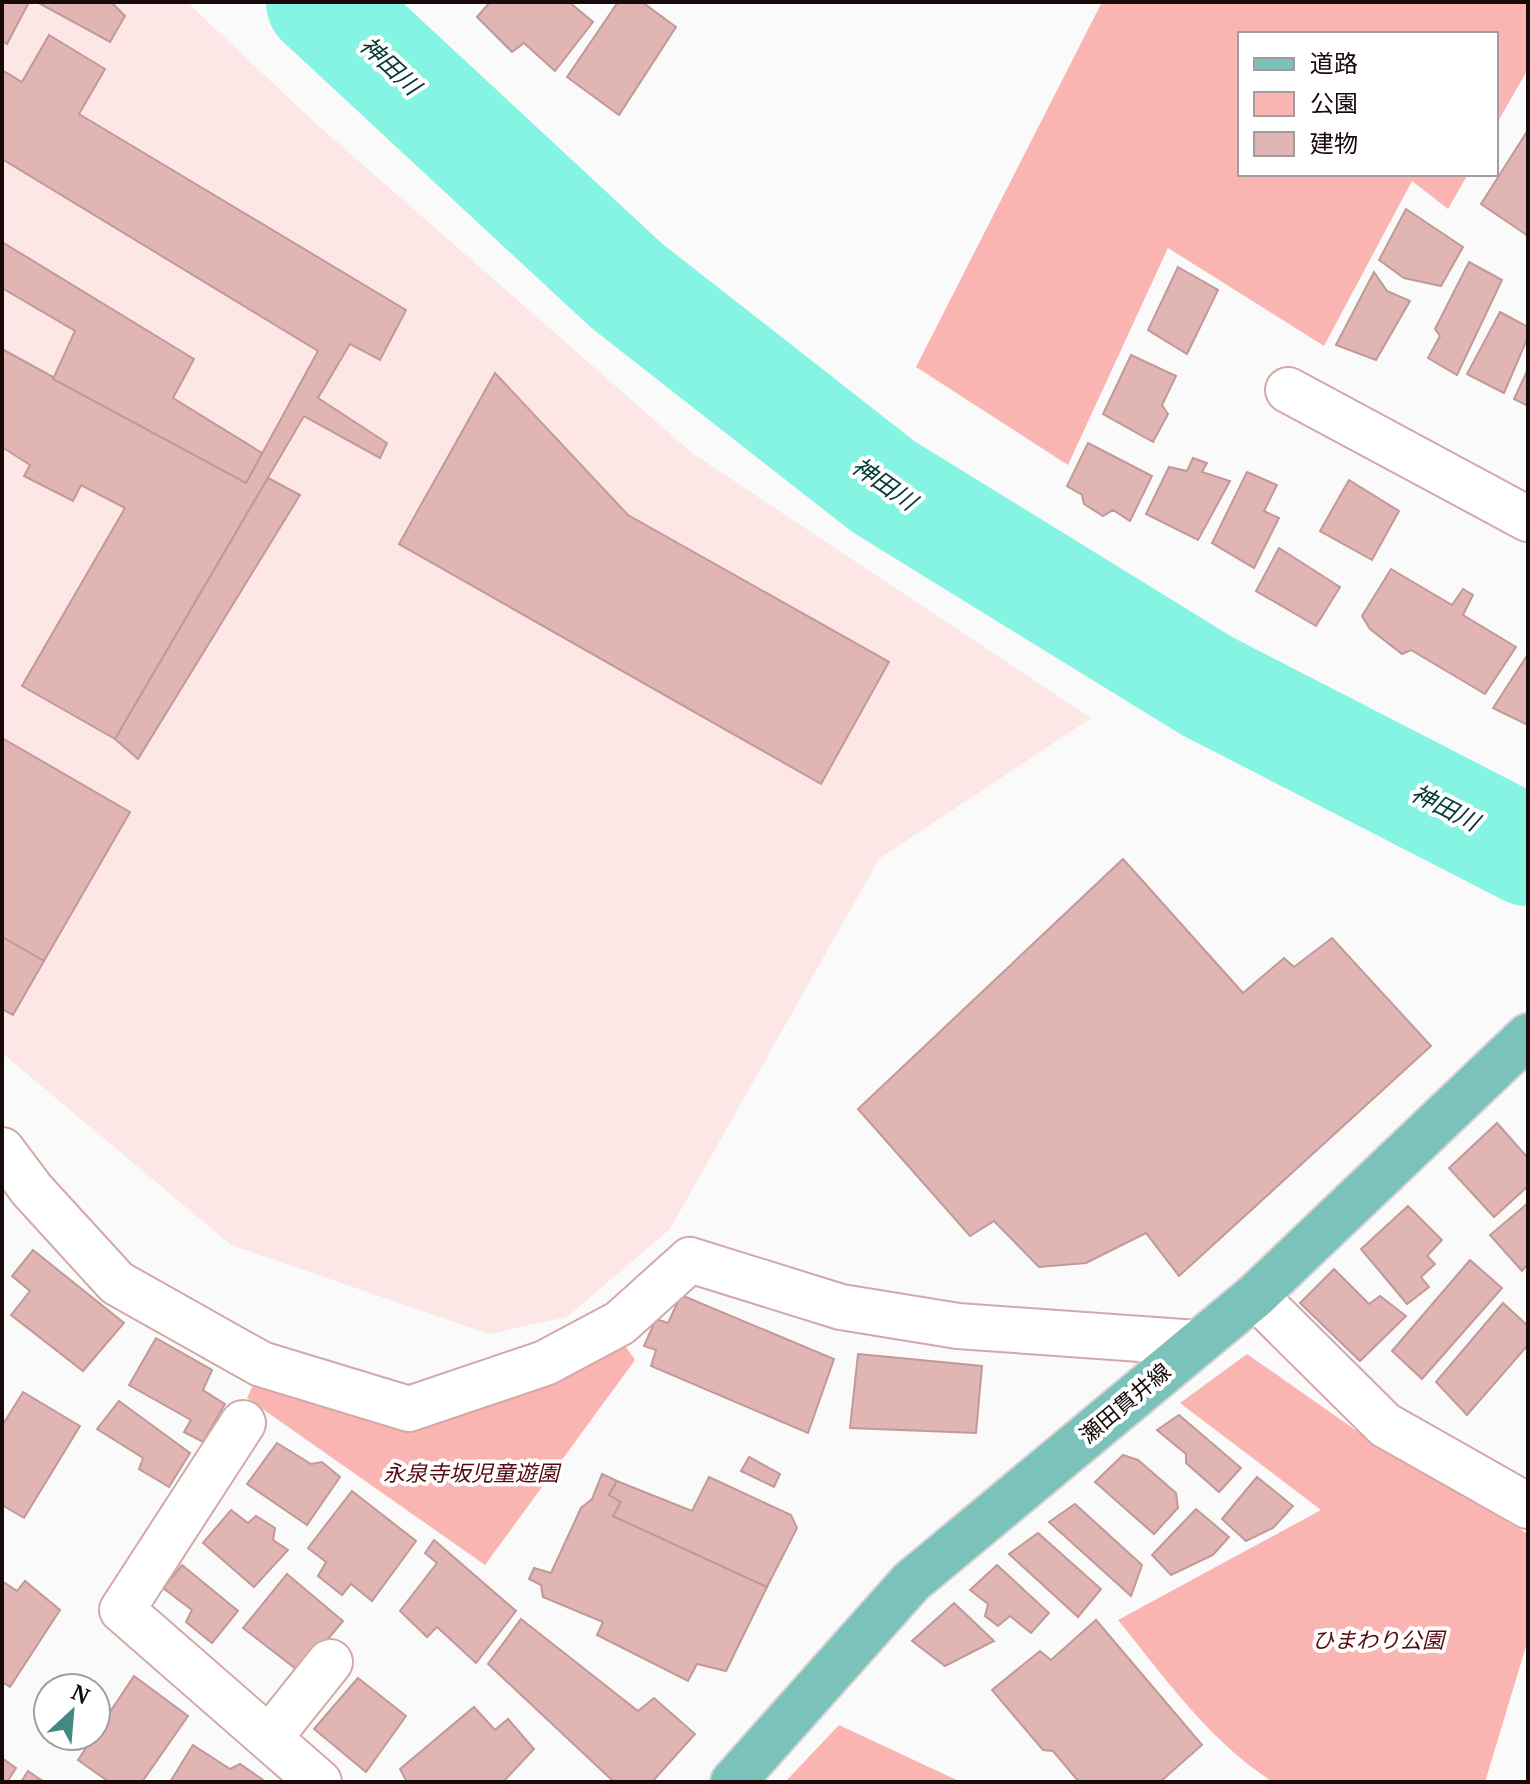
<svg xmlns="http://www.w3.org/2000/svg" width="1530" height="1784" font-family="'PT Serif','Noto Sans JP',serif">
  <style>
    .built { fill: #fde7e6 }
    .green { fill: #fab5b2 }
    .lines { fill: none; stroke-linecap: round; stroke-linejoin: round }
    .river { stroke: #85f4e3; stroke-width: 110 }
    .building { fill: #e0b5b3; stroke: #c29997; stroke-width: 2 }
    .minor-casing { stroke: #d3a9a7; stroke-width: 48 }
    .major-casing { stroke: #d5d3d3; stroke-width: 48 }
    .minor { stroke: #fff; stroke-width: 44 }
    .major { stroke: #7bc3ba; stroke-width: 44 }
    .labels { text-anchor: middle; stroke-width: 8; stroke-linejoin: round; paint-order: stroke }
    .street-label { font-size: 22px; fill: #180a09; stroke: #fff }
    .park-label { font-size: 22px; font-style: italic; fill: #580a13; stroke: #fff }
    .water-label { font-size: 24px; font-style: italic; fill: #033a34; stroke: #fff }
  </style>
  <rect width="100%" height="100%" fill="#fafafa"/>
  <path class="built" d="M2 2H187L313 121 692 453 1091 718 879 859 670 1229 567 1317 489 1334 231 1245 2 1053Z"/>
  <g class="green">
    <path d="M1102 2H1528V69L1496 125V34H1240V174H1468L1448 209 1412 181 1324 346 1168 248 1068 465 916 367Z"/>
    <path d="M621 1340 635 1360 485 1565 247 1398 257 1377 409 1423Z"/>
    <path d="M1247 1354 1374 1443 1528 1534V1640L1485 1782H1273C1209 1741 1165 1678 1118 1620L1321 1510 1180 1403Z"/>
    <path d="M839 1725 961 1782H785Z"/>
  </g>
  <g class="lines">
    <path class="river" d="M321 2 627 286 884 487 1207 686 1528 851"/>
  </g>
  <g class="building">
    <path d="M2 2H29L7 44 2 41Z"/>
    <path d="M37 2H111L125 16 110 42Z"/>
    <path d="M490 2H569L593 22 555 71 524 43 512 52 477 17Z"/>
    <path d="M618 2H642L676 27 619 115 567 77Z"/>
    <path d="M49 35 105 69 79 114 406 310 380 360 350 344 318 398 387 443 380 458 304 416 115 739 22 686 125 508 81 485 73 501 24 476 30 465 2 447V349L246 483 318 351 2 159V70L22 82Z"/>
    <path d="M1528 130V236L1481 204Z"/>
    <path d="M1406 209 1463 247 1441 286 1404 278 1379 260Z"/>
    <path d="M2 242 194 359 173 398 262 453 246 483 53 379 75 331 2 288Z"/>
    <path d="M1469 262 1502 280 1457 375 1428 358 1440 336 1435 329Z"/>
    <path d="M1178 267 1218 290 1187 354 1148 330Z"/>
    <path d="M1374 272 1387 291 1410 301 1376 360 1336 345Z"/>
    <path d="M1500 312 1528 327V337L1504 393 1467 374Z"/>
    <path d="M1131 355 1176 376 1162 405 1168 414 1153 442 1103 414Z"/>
    <path d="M1528 369V406L1514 399Z"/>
    <path d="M495 373 628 515 889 662 821 784 399 544Z"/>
    <path d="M1088 443 1152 476 1130 521 1113 510 1103 516 1084 504 1082 495 1067 486Z"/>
    <path d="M1193 458 1207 463 1202 472 1230 481 1198 540 1146 514 1169 467 1187 471Z"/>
    <path d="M1247 472 1277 485 1264 511 1279 518 1254 568 1212 543Z"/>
    <path d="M268 478 300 495 138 759 115 739Z"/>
    <path d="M1349 480 1399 511 1372 560 1320 531Z"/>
    <path d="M1279 548 1340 587 1316 626 1256 591Z"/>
    <path d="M1391 569 1452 605 1463 589 1473 595 1463 615 1516 647 1485 694 1411 650 1402 654 1370 629 1362 616Z"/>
    <path d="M1528 654V725L1493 708Z"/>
    <path d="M2 738 130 812 44 961 2 937Z"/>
    <path d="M1123 859 1243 993 1284 958 1294 967 1332 938 1431 1046 1179 1276 1146 1233 1086 1263 1039 1267 994 1221 970 1236 858 1109Z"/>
    <path d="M2 937 44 961 13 1015 2 1009Z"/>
    <path d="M1497 1123 1528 1158V1186L1494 1217 1449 1168Z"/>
    <path d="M1528 1203V1264L1522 1271 1490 1235Z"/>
    <path d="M1408 1206 1442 1240 1427 1256 1435 1264 1421 1277 1429 1287 1407 1304 1361 1249Z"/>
    <path d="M33 1250 124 1323 83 1371 11 1315 30 1291 12 1276Z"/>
    <path d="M1470 1260 1502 1288 1422 1379 1392 1351Z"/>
    <path d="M1334 1269 1369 1304 1380 1296 1406 1316 1360 1361 1300 1303Z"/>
    <path d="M681 1295 834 1359 808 1433 651 1366 656 1350 644 1346 656 1319 668 1323Z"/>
    <path d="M1503 1303 1528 1326V1345L1467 1415 1436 1382Z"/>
    <path d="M156 1338 212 1370 203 1390 225 1404 203 1442 184 1432 191 1420 129 1385Z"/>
    <path d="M858 1354 982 1366 976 1433 850 1428Z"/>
    <path d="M23 1392 80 1426 24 1518 2 1505V1426Z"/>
    <path d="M119 1401 190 1453 169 1487 139 1469 143 1458 97 1429Z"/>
    <path d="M1179 1415 1241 1468 1219 1492 1186 1463V1454L1157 1430Z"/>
    <path d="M277 1443 311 1464 322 1462 340 1477 307 1525 247 1484Z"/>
    <path d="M1123 1455 1138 1460 1176 1493 1178 1508 1154 1534 1095 1482Z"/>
    <path d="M749 1457 780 1474 774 1487 741 1471Z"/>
    <path d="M602 1474 617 1481 609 1495 621 1502 613 1516 767 1587 726 1671 697 1664 688 1681 597 1635 603 1622 543 1597 541 1585 529 1579 534 1568 551 1573 581 1508 592 1499Z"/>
    <path d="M709 1477 791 1515 797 1528 767 1587 613 1516 621 1502 609 1495 617 1481 692 1511Z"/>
    <path d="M1257 1477 1293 1506 1273 1528 1246 1541 1222 1519Z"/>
    <path d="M352 1491 416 1541 372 1601 351 1584 342 1595 318 1576 326 1562 308 1548Z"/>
    <path d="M1075 1504 1142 1565 1131 1596 1049 1522Z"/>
    <path d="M1196 1509 1229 1537 1213 1555 1171 1575 1152 1555Z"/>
    <path d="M231 1510 248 1523 256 1516 275 1528 273 1540 288 1550 254 1587 203 1543Z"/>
    <path d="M1038 1533 1101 1589 1078 1617 1009 1554Z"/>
    <path d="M434 1540 516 1611 476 1663 437 1627 427 1637 400 1611 437 1563 425 1553Z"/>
    <path d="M182 1565 238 1611 212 1643 186 1622 192 1610 163 1588Z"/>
    <path d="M997 1565 1049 1613 1031 1633 1010 1616 998 1626 985 1616 988 1604 970 1590Z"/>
    <path d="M287 1574 343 1621 300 1672 243 1628Z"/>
    <path d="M2 1581 17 1591 25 1581 60 1610 10 1687 2 1682Z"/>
    <path d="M954 1603 994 1641 945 1666 912 1641Z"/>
    <path d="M521 1619 638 1711 654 1698 695 1734 652 1782H614L488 1664Z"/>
    <path d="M1096 1620 1202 1745 1160 1782H1079L1053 1751 1043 1750 992 1690 1040 1651 1051 1660Z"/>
    <path d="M134 1676 188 1716 142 1782H109L78 1760Z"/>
    <path d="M358 1678 406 1716 366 1772 314 1729Z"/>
    <path d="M474 1707 495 1730 508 1719 534 1749 503 1782H407L400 1769Z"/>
    <path d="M193 1745 230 1769 240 1764 266 1782H170Z"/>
    <path d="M2 1758 16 1768 7 1782H2Z"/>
    <path d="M28 1771 44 1782H21Z"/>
  </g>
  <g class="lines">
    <defs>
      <g id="minor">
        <path d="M1288 390 1528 519"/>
        <path d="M2 1150 32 1190 117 1283 261 1364 409 1409 545 1363 620 1323 690 1260 841 1307 958 1326 1197 1343"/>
        <path d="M1255 1296 1385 1425 1528 1506"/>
        <path d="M243 1423 122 1610 319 1782"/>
        <path d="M270 1737 330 1662"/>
      </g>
      <path id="major" d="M733 1782 911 1582 1255 1296 1528 1036"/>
    </defs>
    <use href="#minor" class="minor-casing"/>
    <use href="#major" class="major-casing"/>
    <use href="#minor" class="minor"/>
    <use href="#major" class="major"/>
  </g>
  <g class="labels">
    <g class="street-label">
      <text transform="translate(1125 1403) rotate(-40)" y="8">瀬田貫井線</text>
    </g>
    <g class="park-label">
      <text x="471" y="1481">永泉寺坂児童遊園</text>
      <text x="1378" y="1648">ひまわり公園</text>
    </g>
    <g class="water-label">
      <text transform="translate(390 66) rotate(43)" y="8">神田川</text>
      <text transform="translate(884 484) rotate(35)" y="8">神田川</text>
      <text transform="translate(1445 808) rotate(27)" y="8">神田川</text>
    </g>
  </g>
  <rect width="1530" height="1784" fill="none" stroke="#180a09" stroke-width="8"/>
  <rect x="1238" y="32" width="260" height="144" fill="#ffffff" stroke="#a39d9d" stroke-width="2"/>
  <rect x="1254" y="58" width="40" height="12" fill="#7bc3ba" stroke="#a39d9d" stroke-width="2"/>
  <text x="1310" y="72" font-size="24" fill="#180a09">道路</text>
  <rect x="1254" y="92" width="40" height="24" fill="#fab5b2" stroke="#a39d9d" stroke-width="2"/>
  <text x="1310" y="112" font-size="24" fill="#180a09">公園</text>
  <rect x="1254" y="132" width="40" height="24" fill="#e0b5b3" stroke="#a39d9d" stroke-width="2"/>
  <text x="1310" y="152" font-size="24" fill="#180a09">建物</text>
  <g transform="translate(72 1712) rotate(26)"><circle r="38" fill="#ffffff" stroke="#a39d9d" stroke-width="2"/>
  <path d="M0-6L14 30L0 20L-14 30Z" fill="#44897f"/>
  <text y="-12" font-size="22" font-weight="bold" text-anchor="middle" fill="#180a09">N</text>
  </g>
</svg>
